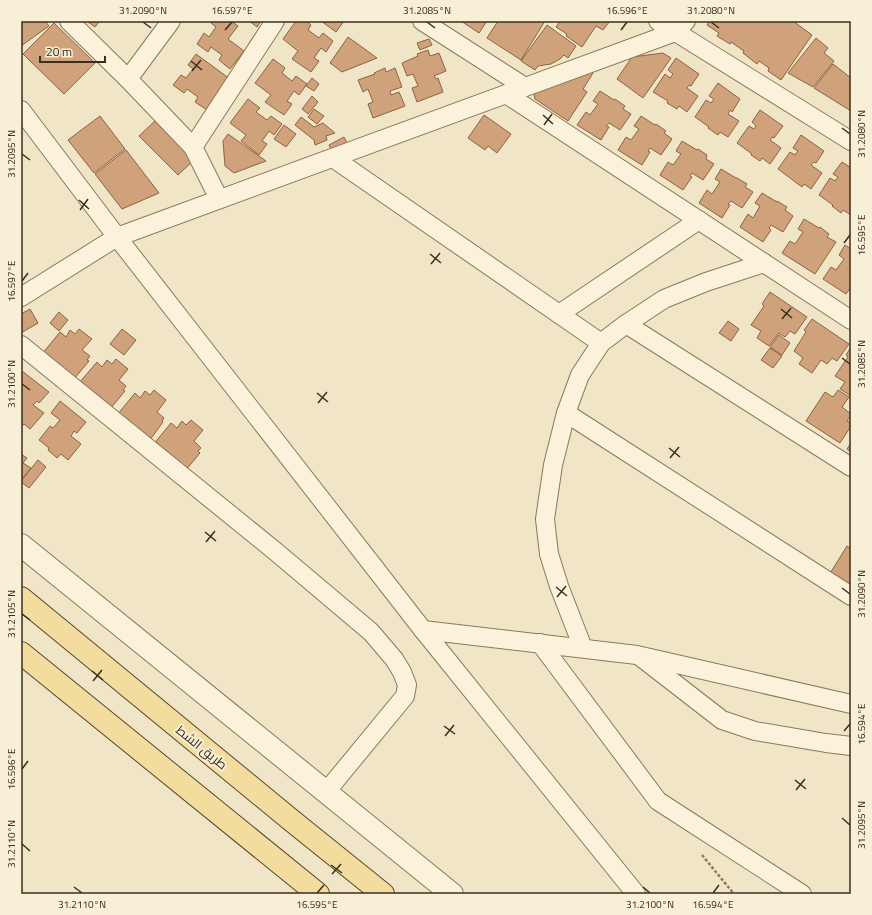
<svg xmlns="http://www.w3.org/2000/svg" width="872" height="915" font-family="Georgia,Cairo,serif">
  <style>
    .building { fill: #cfa27b; stroke: #8c6240 }
    .lines { fill: none; stroke-linecap: round; stroke-linejoin: round }
    .minor-casing { stroke: #8c785b; stroke-width: 20 }
    .tertiary-casing { stroke: #8c785b; stroke-width: 24 }
    .primary-casing { stroke: #5a452f; stroke-width: 24 }
    .path { stroke: #8c785b; stroke-width: 2.5; stroke-dasharray: 3 2; stroke-linecap: butt }
    .minor { stroke: #faf2da; stroke-width: 18 }
    .tertiary { stroke: #faf2da; stroke-width: 22 }
    .primary { stroke: #f3dd9e; stroke-width: 22 }
    .ticks { fill: none; stroke: #3c2e1f; stroke-width: 1.5 }
    .labels { text-anchor: middle; stroke-width: 4; stroke-linejoin: round; paint-order: stroke }
    .street-label { font-size: 13px; fill: #3c2e1f; stroke: #f7efd6 }
    .neatline { fill: none; stroke: #3c2e1f; stroke-width: 1.5 }
    .ticks-label { font-size: 10px; text-anchor: middle; fill: #3c2e1f }
  </style>
  <rect width="100%" height="100%" fill="#f0e5c6"/>
  <g class="building">
    <path d="M21 21H45L49 26 21 46Z"/>
    <path d="M87 21H100L95 27Z"/>
    <path d="M213 21H231L238 26 228 39 244 51 230 69 219 60 222 55 211 47 208 52 197 44 204 33 209 37 216 27 211 23Z"/>
    <path d="M249 21H261L257 27Z"/>
    <path d="M296 21H306L311 25 308 30 319 38 323 33 333 41 326 52 321 48 314 58 319 61 311 72 292 59 298 51 283 39Z"/>
    <path d="M321 21H344L336 32Z"/>
    <path d="M461 21H487L479 33Z"/>
    <path d="M498 21H545L521 60 487 38Z"/>
    <path d="M560 21H610L603 30 596 26 582 47 566 36 567 34 556 27Z"/>
    <path d="M710 21H793L812 35 781 80 768 71 769 68 759 61 757 64 743 53 744 51 731 42 730 44 717 36 719 33 707 25Z"/>
    <path d="M54 23 95 63 64 94 23 54Z"/>
    <path d="M547 25 576 46 568 58 564 55 560 59 551 64 538 66 535 70 521 61Z"/>
    <path d="M348 37 377 58 342 72 330 63Z"/>
    <path d="M816 38 828 48 824 53 834 61 813 87 788 73Z"/>
    <path d="M429 39 432 45 420 50 417 43Z"/>
    <path d="M428 50 430 56 439 53 446 71 434 76 436 79 438 78 443 92 417 102 412 88 418 86 413 74 407 76 402 63 418 56 417 54Z"/>
    <path d="M663 53 671 58 643 98 617 79 632 57Z"/>
    <path d="M196 54 230 79 207 110 195 102 198 97 187 89 184 93 173 85 181 75 186 78 193 69 188 65Z"/>
    <path d="M676 58 699 74 691 86 689 85 687 88 698 96 687 112 679 106 677 109 667 103 668 101 653 92 665 74 670 78 673 74 668 70Z"/>
    <path d="M273 59 285 68 282 73 292 81 296 76 307 84 299 95 294 91 287 101 292 104 284 115 265 102 271 95 255 83Z"/>
    <path d="M833 64 851 78V111L814 88Z"/>
    <path d="M584 67 593 73 583 89 587 92 568 121 535 99 534 94 544 81Z"/>
    <path d="M385 68 386 72 395 68 402 87 390 91 391 95 399 92 405 106 373 118 368 104 373 102 368 89 363 92 358 80 375 74 374 73Z"/>
    <path d="M312 78 319 84 314 91 306 86Z"/>
    <path d="M718 83 740 99 732 112 730 110 728 114 739 121 728 137 720 132 718 135 708 128 709 127 695 117 706 100 711 103 714 99 709 96Z"/>
    <path d="M600 91 614 100 615 99 625 106 623 109 631 114 620 130 609 123 606 126 609 127 601 140 577 125 586 112 590 115 598 104 593 101Z"/>
    <path d="M312 96 318 102 308 114 302 109Z"/>
    <path d="M248 99 260 108 256 112 267 120 271 116 282 124 274 135 269 131 262 141 267 144 259 155 241 141 246 135 230 123Z"/>
    <path d="M314 109 324 116 317 124 308 117Z"/>
    <path d="M760 110 783 126 774 138 772 137 770 140 781 148 770 164 762 158 760 161 751 155 752 154 737 143 749 126 754 129 756 126 752 122Z"/>
    <path d="M484 115 511 134 497 153 488 146 485 150 468 138Z"/>
    <path d="M100 116 125 149 94 173 68 140Z"/>
    <path d="M641 116 655 125 656 124 666 131 664 133 672 139 661 155 650 148 648 151 650 152 642 165 618 150 626 137 631 140 639 129 634 126Z"/>
    <path d="M301 117 314 127 323 123 335 133 326 136 327 140 315 145 314 140 295 125Z"/>
    <path d="M155 121 194 160 178 175 139 136Z"/>
    <path d="M284 125 296 134 286 147 274 139Z"/>
    <path d="M228 134 266 161 234 173 225 166 223 141Z"/>
    <path d="M801 135 824 151 816 163 814 162 811 165 822 173 811 189 804 184 802 187 778 169 790 152 795 155 798 151 793 148Z"/>
    <path d="M344 137 349 147 334 155 329 145Z"/>
    <path d="M682 141 697 150 698 149 707 155 706 159 714 164 703 180 692 173 690 176 692 177 683 190 660 175 668 162 673 165 681 154 676 151Z"/>
    <path d="M126 150 159 193 122 209 95 174Z"/>
    <path d="M842 162 851 168V215L843 210 841 213 832 206 833 205 819 195 830 178 835 181 838 177 833 174Z"/>
    <path d="M721 169 736 178H737L747 184 745 187 753 192 742 208 731 201 728 204 730 205 722 218 699 203 707 190 712 194 720 182 715 179Z"/>
    <path d="M762 193 777 202V201L787 207 785 210 793 216 783 232 771 225 769 228 771 230 763 242 740 227 748 214 753 218 760 206 755 203Z"/>
    <path d="M804 219 819 228 820 227 829 234 827 237 836 242 815 274 782 253 790 241 795 244 803 232 798 229Z"/>
    <path d="M845 245 851 249V287L846 294 823 279 831 267 836 270 844 259 839 255Z"/>
    <path d="M770 292 807 317 795 334 790 331 785 337 779 333 769 346 757 338 761 331 751 325 764 306 762 304Z"/>
    <path d="M30 309 38 323 21 333V314Z"/>
    <path d="M59 312 68 320 59 331 50 323Z"/>
    <path d="M812 319 849 344 837 361 832 358 827 364 821 360 812 373 799 364 803 358 794 351 806 332 804 330Z"/>
    <path d="M728 321 739 329 731 341 719 333Z"/>
    <path d="M79 329 92 339 82 350 90 356 87 360 89 361 74 379 42 354 60 332 66 337 70 330 75 334Z"/>
    <path d="M122 329 136 340 124 355 110 344Z"/>
    <path d="M779 335 790 343 782 355 770 347Z"/>
    <path d="M851 347V396L840 389 845 382 835 376 848 357 846 355Z"/>
    <path d="M770 348 782 356 773 368 761 360Z"/>
    <path d="M116 359 128 369 119 380 126 386 123 390 125 391 110 409 79 383 97 362 102 367 107 360 112 364Z"/>
    <path d="M22 371 49 392 39 403 37 401 33 405 44 413 30 429 24 424 21 427V391L22 389H21V372Z"/>
    <path d="M154 390 166 400 157 412 164 418 162 421 163 422 149 441 117 415 135 393 140 398 145 391 150 395Z"/>
    <path d="M838 390 849 397 842 407 851 414V415L847 421 851 423V426L840 443 806 421 825 392 833 397Z"/>
    <path d="M60 401 86 422 77 433 74 431 71 436 81 444 68 460 61 454 57 458 48 450 49 448 39 440 50 426 53 428 60 420 51 413Z"/>
    <path d="M191 420 203 430 194 441 201 448 198 451 200 453 185 471 153 445 171 423 177 428 182 421 186 425Z"/>
    <path d="M851 443V452L847 449Z"/>
    <path d="M21 454 27 458 23 463 31 468 21 480Z"/>
    <path d="M38 460 46 467 29 488 21 482V481Z"/>
    <path d="M847 546 851 549V590L829 575Z"/>
  </g>
  <g class="lines">
    <defs>
      <g id="minor">
        <path d="M69 21 128 79 193 147 219 199"/>
        <path d="M422 21 525 87"/>
        <path d="M658 21 851 141"/>
        <path d="M128 79 171 21"/>
        <path d="M506 94 851 320"/>
        <path d="M21 110 117 237 423 630 636 894"/>
        <path d="M193 147 275 21"/>
        <path d="M333 158 559 314 699 220"/>
        <path d="M21 297 117 237 675 32 686 21"/>
        <path d="M559 314 601 343"/>
        <path d="M626 324 851 467"/>
        <path d="M21 345 275 551 371 632 394 659 402 672 407 685 405 696 326 792"/>
        <path d="M566 413 851 596"/>
        <path d="M423 630 637 655 851 704"/>
        <path d="M540 643 658 801 802 894"/>
        <path d="M583 648 559 586 549 554 545 519 553 465 566 413 580 375 601 343 626 324 664 299 706 282 764 263"/>
        <path d="M642 658 722 720 755 731 826 743 851 746"/>
      </g>
      <path id="tertiary" d="M21 545 452 894"/>
      <g id="primary">
        <path d="M21 598 291 820 383 894"/>
        <path d="M21 653 318 894"/>
      </g>
    </defs>
    <use href="#minor" class="minor-casing"/>
    <use href="#tertiary" class="tertiary-casing"/>
    <use href="#primary" class="primary-casing"/>
    <path class="path" d="M702 855 734 894"/>
    <use href="#minor" class="minor"/>
    <use href="#tertiary" class="tertiary"/>
    <use href="#primary" class="primary"/>
  </g>
  <path class="ticks" d="M143 22 151 28M427 22 435 28M711 22 719 28M225 30 232 22M621 30 627 22M191 61 202 70M192 71 201 60M543 115 553 124M544 125 552 114M842 128 850 134M22 154 30 160M79 200 89 209M80 210 88 199M844 243 850 235M430 254 441 263M431 264 440 253M22 281 28 273M781 309 792 318M782 319 791 308M842 358 850 364M22 384 30 390M317 393 328 402M318 403 327 392M669 448 680 457M670 458 679 447M205 532 216 541M206 542 215 531M556 587 567 596M842 588 850 594M557 597 566 586M22 614 30 620M92 671 103 680M93 681 102 670M444 726 455 734M844 731 850 724M445 736 454 725M22 769 28 761M795 780 806 789M796 790 805 779M842 818 850 825M22 844 30 851M331 865 342 873M332 874 341 864M74 887 82 893M643 887 650 893M317 893 324 885M713 893 719 885"/>
  <g class="labels">
    <g class="street-label">
      <text transform="translate(202 747) rotate(39)" y="5">طريق الشط</text>
    </g>
  </g>
  <rect width="872" height="915" fill="none" stroke="#f7efd6" stroke-width="44"/>
  <path d="M40 56v6h65v-6" fill="none" stroke="#3c2e1f" stroke-width="2"/>
  <text x="46" y="56" font-size="12" fill="#3c2e1f" stroke="#f7efd6" stroke-width="3" paint-order="stroke">20 m</text>
  <rect x="22" y="22" width="828" height="871" class="neatline"/>
  <g class="ticks-label">
    <text x="143" y="14">31.2090°N</text>
    <text x="232" y="14">16.597°E</text>
    <text x="427" y="14">31.2085°N</text>
    <text x="627" y="14">16.596°E</text>
    <text x="711" y="14">31.2080°N</text>
    <text transform="translate(861 134) rotate(-90)" y="4">31.2080°N</text>
    <text transform="translate(11 154) rotate(-90)" y="4">31.2095°N</text>
    <text transform="translate(861 235) rotate(-90)" y="4">16.595°E</text>
    <text transform="translate(11 281) rotate(-90)" y="4">16.597°E</text>
    <text transform="translate(861 364) rotate(-90)" y="4">31.2085°N</text>
    <text transform="translate(11 384) rotate(-90)" y="4">31.2100°N</text>
    <text transform="translate(861 594) rotate(-90)" y="4">31.2090°N</text>
    <text transform="translate(11 614) rotate(-90)" y="4">31.2105°N</text>
    <text transform="translate(861 724) rotate(-90)" y="4">16.594°E</text>
    <text transform="translate(11 769) rotate(-90)" y="4">16.596°E</text>
    <text transform="translate(861 825) rotate(-90)" y="4">31.2095°N</text>
    <text transform="translate(11 844) rotate(-90)" y="4">31.2110°N</text>
    <text x="82" y="908">31.2110°N</text>
    <text x="317" y="908">16.595°E</text>
    <text x="650" y="908">31.2100°N</text>
    <text x="713" y="908">16.594°E</text>
  </g>
</svg>
